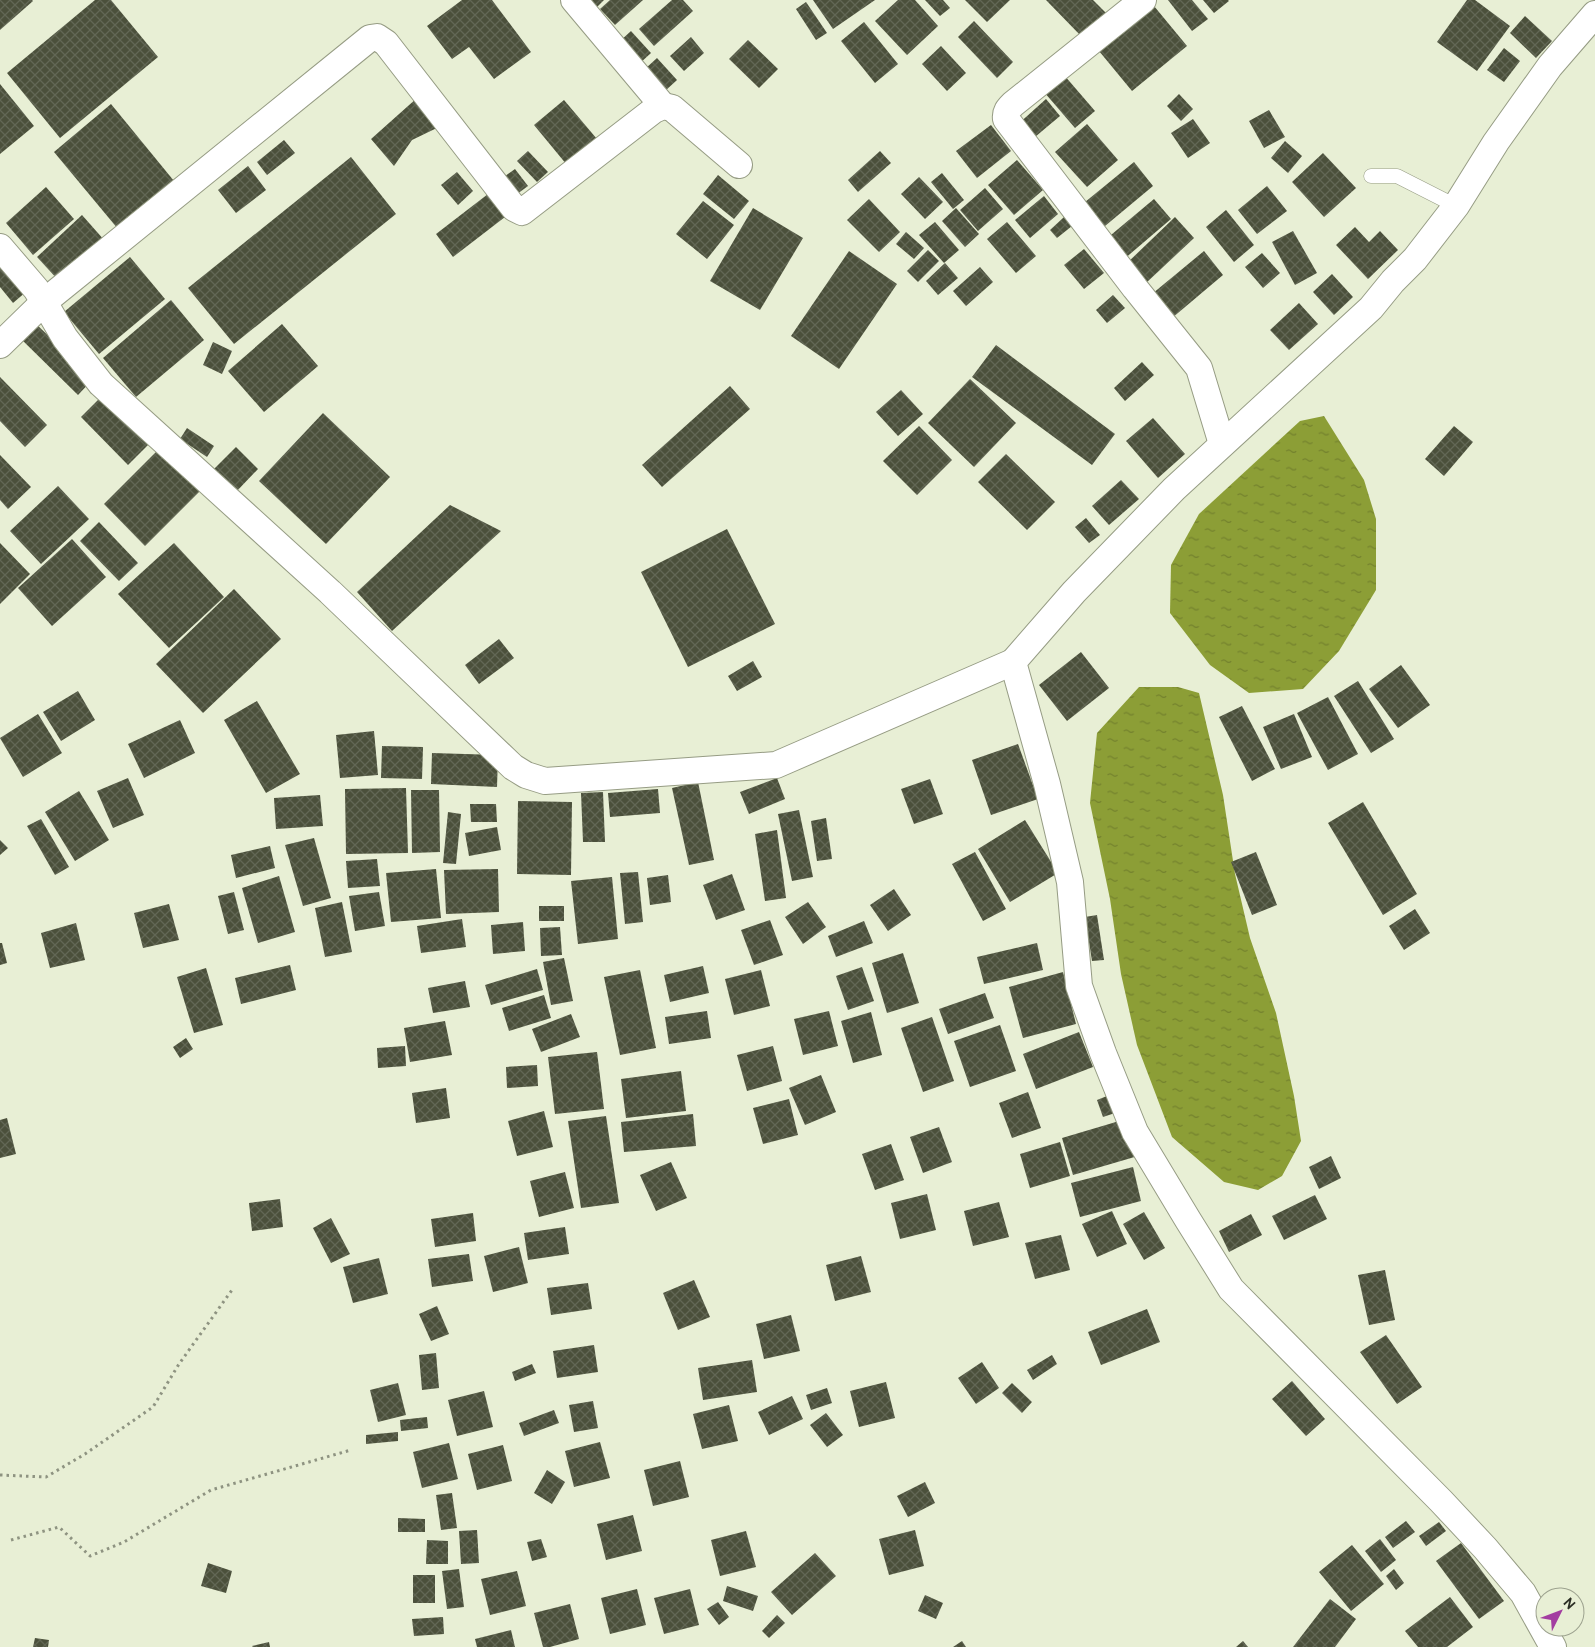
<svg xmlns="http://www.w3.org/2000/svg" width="1595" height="1647" font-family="Overpass,sans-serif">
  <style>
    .water { fill: url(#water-ripples) }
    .building { fill: url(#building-cross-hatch) }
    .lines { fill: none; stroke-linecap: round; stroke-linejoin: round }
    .service-casing { stroke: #969c84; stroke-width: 15 }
    .minor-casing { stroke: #969c84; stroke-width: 28 }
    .path { stroke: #8e9381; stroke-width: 3; stroke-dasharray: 2.5 4; stroke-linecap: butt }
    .service { stroke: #fff; stroke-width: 14 }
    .minor { stroke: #fff; stroke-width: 26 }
  </style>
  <defs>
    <pattern id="water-ripples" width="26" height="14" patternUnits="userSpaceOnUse" patternTransform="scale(1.25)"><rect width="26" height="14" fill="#8c9e36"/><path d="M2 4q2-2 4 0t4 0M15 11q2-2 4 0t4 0" fill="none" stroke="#73812d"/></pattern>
    <pattern id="building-cross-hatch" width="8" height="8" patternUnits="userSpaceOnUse" patternTransform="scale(1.25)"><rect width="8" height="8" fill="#4b503b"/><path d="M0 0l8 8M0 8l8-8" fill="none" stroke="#626755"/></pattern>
  </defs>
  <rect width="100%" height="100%" fill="#e8efd5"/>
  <g class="water">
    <path d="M1324 416 1364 480 1376 519V590L1339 651 1303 689 1249 693 1210 665 1170 613 1171 565 1199 514 1300 421Z"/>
    <path d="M1139 687H1178L1199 693 1223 795 1235 874 1250 938 1276 1013 1294 1096 1301 1141 1282 1176 1258 1190 1224 1182 1172 1137 1137 1045 1121 974 1110 899 1090 803 1097 733Z"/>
  </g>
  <g class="building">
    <path d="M0 0H32L33 1 0 30Z"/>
    <path d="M95 0H111L158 57 60 138 7 73Z"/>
    <path d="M462 0H492L531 52 494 79 469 47 452 59 427 26Z"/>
    <path d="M591 0H604L597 7Z"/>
    <path d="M610 0H643L615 25 600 9Z"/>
    <path d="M672 0H683L693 11 654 46 639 29Z"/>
    <path d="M813 0H875L833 29Z"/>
    <path d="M898 0H915L938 26 907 55 875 21Z"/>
    <path d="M925 0H943L950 8 940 16Z"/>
    <path d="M965 0H1010L987 22Z"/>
    <path d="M1046 0H1093L1106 13 1081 36Z"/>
    <path d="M1168 0H1192L1208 19 1192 31Z"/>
    <path d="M1203 0H1228L1229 1 1214 13Z"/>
    <path d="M1467 0H1475L1510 26 1477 71 1437 42Z"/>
    <path d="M806 2 827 33 816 40 796 9Z"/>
    <path d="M1154 6 1187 46 1132 91 1099 51Z"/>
    <path d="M1525 16 1552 41 1536 58 1510 33Z"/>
    <path d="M974 21 1013 62 997 78 958 37Z"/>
    <path d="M864 22 898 64 875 83 841 41Z"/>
    <path d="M631 31 651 53 639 64 619 42Z"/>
    <path d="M691 37 704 53 684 71 670 56Z"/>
    <path d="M748 40 778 69 759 88 729 59Z"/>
    <path d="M941 46 966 73 947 91 922 64Z"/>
    <path d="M1504 48 1520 61 1504 82 1487 70Z"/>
    <path d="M657 58 677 80 665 91 645 69Z"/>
    <path d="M1064 75 1095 111 1075 128 1044 92Z"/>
    <path d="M0 84 34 126 0 154Z"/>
    <path d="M1179 94 1193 109 1181 121 1167 106Z"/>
    <path d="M417 98 441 126 412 140 394 166 371 139Z"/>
    <path d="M1046 99 1060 116 1029 142 1015 127Z"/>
    <path d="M564 100 597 139 567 165 534 125Z"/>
    <path d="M111 104 174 181 118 229 54 152Z"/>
    <path d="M1269 110 1285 137 1264 148 1249 121Z"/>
    <path d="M1193 119 1210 143 1188 158 1171 133Z"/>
    <path d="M1087 124 1118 160 1087 187 1055 152Z"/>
    <path d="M991 125 1011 151 977 178 956 151Z"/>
    <path d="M284 140 295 153 267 175 257 162Z"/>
    <path d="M1285 141 1302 156 1288 173 1271 158Z"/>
    <path d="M528 151 548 172 537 182 517 161Z"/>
    <path d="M880 151 891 163 858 192 848 180Z"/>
    <path d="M1323 153 1356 188 1324 217 1292 182Z"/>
    <path d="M351 157 396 214 234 344 188 288Z"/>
    <path d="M1017 160 1043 190 1014 215 988 185Z"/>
    <path d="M1134 162 1153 186 1099 231 1079 207Z"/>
    <path d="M248 166 266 190 236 213 218 190Z"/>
    <path d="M515 169 528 186 513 197 501 179Z"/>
    <path d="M457 172 473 191 458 205 441 185Z"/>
    <path d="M942 173 964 200 953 209 931 182Z"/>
    <path d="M718 175 749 201 734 219 703 194Z"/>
    <path d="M919 177 943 202 925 219 901 194Z"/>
    <path d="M1267 186 1287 211 1257 234 1238 210Z"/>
    <path d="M46 187 74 219 33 255 6 223Z"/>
    <path d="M985 188 1003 209 978 231 960 210Z"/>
    <path d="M488 194 505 217 453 257 436 234Z"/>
    <path d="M1044 196 1058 214 1030 238 1015 220Z"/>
    <path d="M869 199 900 232 879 252 847 220Z"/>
    <path d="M1154 199 1171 219 1123 260 1105 240Z"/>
    <path d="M703 201 734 225 707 259 676 234Z"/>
    <path d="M753 208 803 238 760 310 710 281Z"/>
    <path d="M956 208 979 234 965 247 942 221Z"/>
    <path d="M1226 210 1254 245 1234 262 1206 227Z"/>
    <path d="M82 215 105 241 60 282 37 257Z"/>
    <path d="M1064 217 1072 226 1057 238 1050 230Z"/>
    <path d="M1175 217 1194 238 1145 284 1126 264Z"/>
    <path d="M935 222 959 250 944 263 919 235Z"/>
    <path d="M1007 222 1036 256 1016 273 987 239Z"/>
    <path d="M1355 227 1369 242 1380 231 1398 250 1368 279 1336 245Z"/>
    <path d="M1293 231 1317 273 1295 285 1272 242Z"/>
    <path d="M906 232 924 248 914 259 896 244Z"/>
    <path d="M1084 249 1104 273 1084 289 1064 265Z"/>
    <path d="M928 250 939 261 918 282 907 271Z"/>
    <path d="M849 251 897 284 839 369 791 336Z"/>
    <path d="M1204 251 1223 275 1172 318 1152 294Z"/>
    <path d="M1262 253 1280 273 1263 288 1245 267Z"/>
    <path d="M130 257 165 299 99 354 64 312Z"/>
    <path d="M0 259 27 291 13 303 0 287Z"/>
    <path d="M945 263 958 278 938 295 926 281Z"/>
    <path d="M980 267 993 282 966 306 953 291Z"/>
    <path d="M1332 274 1353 297 1334 315 1313 292Z"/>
    <path d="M1113 295 1125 308 1107 323 1096 310Z"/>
    <path d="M171 300 204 340 136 397 103 358Z"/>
    <path d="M1299 303 1318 324 1289 350 1270 330Z"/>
    <path d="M33 321 93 379 78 395 18 336Z"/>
    <path d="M282 324 318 366 264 412 228 371Z"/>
    <path d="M213 342 232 351 222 374 203 365Z"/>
    <path d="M996 345 1115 434 1092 465 972 377Z"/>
    <path d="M1142 362 1154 375 1125 401 1114 388Z"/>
    <path d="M0 377 47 425 25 447 0 421Z"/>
    <path d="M970 379 1016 423 974 467 928 423Z"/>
    <path d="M730 386 750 409 662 487 642 465Z"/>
    <path d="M901 390 923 414 898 436 876 412Z"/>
    <path d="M103 395 150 443 128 465 81 417Z"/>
    <path d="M323 413 390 477 326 544 259 481Z"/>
    <path d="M1153 418 1185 454 1158 478 1126 441Z"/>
    <path d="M919 426 952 460 917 495 883 461Z"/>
    <path d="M1454 426 1473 442 1444 476 1425 459Z"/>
    <path d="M187 428 214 446 207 457 180 439Z"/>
    <path d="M236 447 258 469 235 493 213 470Z"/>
    <path d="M159 449 200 491 145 546 104 504Z"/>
    <path d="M1006 454 1055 502 1027 530 978 482Z"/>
    <path d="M0 455 31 487 8 509 0 500Z"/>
    <path d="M1121 480 1139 499 1109 525 1092 506Z"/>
    <path d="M58 486 89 519 41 564 10 531Z"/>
    <path d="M450 505 501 531 392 631 357 592Z"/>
    <path d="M1086 518 1100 535 1089 543 1075 527Z"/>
    <path d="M99 522 138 563 119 581 80 541Z"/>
    <path d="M727 529 775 624 688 667 641 572Z"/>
    <path d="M72 539 106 577 52 626 18 588Z"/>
    <path d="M0 543 30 574 0 604Z"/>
    <path d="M174 543 224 597 169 648 118 594Z"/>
    <path d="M234 589 281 639 203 713 156 664Z"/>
    <path d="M499 639 514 658 479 684 465 665Z"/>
    <path d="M1081 652 1109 688 1067 721 1039 685Z"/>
    <path d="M753 661 762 677 737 691 728 676Z"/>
    <path d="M1401 665 1430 705 1398 728 1369 689Z"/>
    <path d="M1358 681 1394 739 1371 753 1334 696Z"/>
    <path d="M78 691 95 720 61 741 43 712Z"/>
    <path d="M1328 697 1358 754 1328 770 1297 713Z"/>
    <path d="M257 701 300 774 266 793 224 720Z"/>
    <path d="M1242 706 1275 769 1252 781 1219 717Z"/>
    <path d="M38 714 62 753 23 777 0 738Z"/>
    <path d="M1294 714 1312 757 1281 769 1263 727Z"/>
    <path d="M180 720 195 753 144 778 128 744Z"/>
    <path d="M374 731 378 775 340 778 336 735Z"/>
    <path d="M1018 744 1038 799 991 815 972 760Z"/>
    <path d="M382 746 423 747 422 779 381 778Z"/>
    <path d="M432 753 498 755 497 787 431 784Z"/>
    <path d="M128 778 144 815 113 828 97 791Z"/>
    <path d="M777 778 785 799 749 814 740 792Z"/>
    <path d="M930 779 943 814 914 824 901 789Z"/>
    <path d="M698 782 714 860 689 865 672 788Z"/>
    <path d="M406 788 408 853 346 854 345 789Z"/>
    <path d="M658 789 660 813 610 817 608 793Z"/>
    <path d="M411 790H439L440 852 412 853Z"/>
    <path d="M79 791 109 840 75 861 45 812Z"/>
    <path d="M603 792 605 842H583L581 793Z"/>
    <path d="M320 795 323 826 276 829 274 798Z"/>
    <path d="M518 801 572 802 571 875 517 874Z"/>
    <path d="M1363 802 1417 894 1383 915 1328 823Z"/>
    <path d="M470 804H496L497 822H471Z"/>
    <path d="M799 810 813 877 792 881 778 814Z"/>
    <path d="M448 812 461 814 456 864 443 863Z"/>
    <path d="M826 818 832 859 817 861 811 821Z"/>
    <path d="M41 819 69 867 55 875 27 826Z"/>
    <path d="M1025 820 1058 873 1010 902 978 849Z"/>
    <path d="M497 827 501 850 469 856 465 833Z"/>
    <path d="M777 830 786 898 765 901 755 834Z"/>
    <path d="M314 838 331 898 303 906 285 845Z"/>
    <path d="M0 840 8 848 0 855Z"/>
    <path d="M270 846 275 868 236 878 231 855Z"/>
    <path d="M975 852 1006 909 983 921 952 864Z"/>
    <path d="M1256 852 1277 905 1252 915 1231 862Z"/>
    <path d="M377 859 380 886 348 888 346 861Z"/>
    <path d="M436 869 441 918 391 922 386 873Z"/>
    <path d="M498 869 499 912 446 914 444 870Z"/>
    <path d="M638 872 643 922 625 924 620 873Z"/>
    <path d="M732 874 745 910 716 920 703 885Z"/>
    <path d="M668 875 671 902 650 905 647 878Z"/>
    <path d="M279 876 295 932 258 943 242 888Z"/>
    <path d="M612 877 618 939 578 944 571 881Z"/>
    <path d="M894 889 911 915 888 931 870 905Z"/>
    <path d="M234 892 244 930 228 934 218 896Z"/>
    <path d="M379 892 385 926 355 931 349 896Z"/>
    <path d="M342 902 352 952 325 957 315 908Z"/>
    <path d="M808 902 826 927 803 944 785 917Z"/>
    <path d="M169 904 179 940 143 948 134 913Z"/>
    <rect x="539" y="906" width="25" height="15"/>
    <path d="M1415 909 1430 933 1404 950 1389 926Z"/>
    <path d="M1097 915 1104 960 1092 961 1085 917Z"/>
    <path d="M462 919 466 947 421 953 417 926Z"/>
    <path d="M770 920 783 955 754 965 741 930Z"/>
    <path d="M864 921 873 943 836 957 828 936Z"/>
    <path d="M523 922 525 951 493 954 491 925Z"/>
    <path d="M76 923 85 960 50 968 41 933Z"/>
    <path d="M560 927 562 955 541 956 540 928Z"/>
    <path d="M0 943H2L7 963 0 965Z"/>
    <path d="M1037 943 1043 970 984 984 977 957Z"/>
    <path d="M903 953 919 1003 887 1013 872 963Z"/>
    <path d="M564 958 573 1001 551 1005 543 962Z"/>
    <path d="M290 965 296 990 241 1004 235 978Z"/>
    <path d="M703 966 709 993 670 1002 664 975Z"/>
    <path d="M862 967 874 1001 848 1010 836 976Z"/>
    <path d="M206 968 223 1025 194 1033 177 977Z"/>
    <path d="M537 969 543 990 491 1005 485 985Z"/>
    <path d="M640 970 656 1048 620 1055 604 977Z"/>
    <path d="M761 970 770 1006 734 1015 725 979Z"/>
    <path d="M1063 972 1076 1024 1023 1038 1009 987Z"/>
    <path d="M465 981 470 1007 433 1013 428 988Z"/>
    <path d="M985 993 994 1018 948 1034 939 1009Z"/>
    <path d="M544 995 551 1018 509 1031 502 1008Z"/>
    <path d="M707 1011 711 1038 669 1044 665 1017Z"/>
    <path d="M829 1011 838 1046 803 1055 794 1019Z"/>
    <path d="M871 1012 882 1055 853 1063 841 1021Z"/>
    <path d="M571 1014 580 1037 541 1052 532 1029Z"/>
    <path d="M932 1017 954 1081 923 1092 901 1028Z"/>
    <path d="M445 1021 452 1055 410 1062 404 1028Z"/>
    <path d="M1000 1025 1016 1071 970 1087 954 1041Z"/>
    <path d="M1079 1032 1093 1067 1036 1089 1023 1054Z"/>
    <path d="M186 1038 193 1049 180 1058 173 1047Z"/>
    <path d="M405 1046 406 1066 378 1068 377 1048Z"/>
    <path d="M773 1046 782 1081 747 1091 737 1055Z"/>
    <path d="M597 1052 604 1109 555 1114 548 1057Z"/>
    <path d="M537 1065 538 1086 507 1088 506 1067Z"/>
    <path d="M681 1071 686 1111 626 1118 621 1079Z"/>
    <path d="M821 1075 836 1112 805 1125 789 1088Z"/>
    <path d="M446 1088 450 1118 416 1123 412 1093Z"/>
    <path d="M1028 1092 1041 1128 1012 1138 999 1103Z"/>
    <path d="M1117 1092 1124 1110 1103 1117 1097 1100Z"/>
    <path d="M789 1099 798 1135 763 1144 753 1108Z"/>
    <path d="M544 1111 553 1147 517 1156 508 1121Z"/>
    <path d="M693 1114 696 1146 624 1152 621 1122Z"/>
    <path d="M606 1116 619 1203 581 1208 568 1121Z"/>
    <path d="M7 1118 16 1154 0 1158V1120Z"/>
    <path d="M1126 1119 1138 1156 1073 1175 1062 1138Z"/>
    <path d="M939 1127 952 1162 923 1173 910 1137Z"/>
    <path d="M1060 1142 1070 1176 1030 1188 1020 1154Z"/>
    <path d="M891 1144 904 1180 875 1190 862 1154Z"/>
    <path d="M1331 1156 1341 1178 1319 1189 1309 1167Z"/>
    <path d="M671 1162 687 1198 656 1211 640 1175Z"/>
    <path d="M1133 1167 1141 1201 1080 1217 1071 1183Z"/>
    <path d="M565 1172 574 1208 539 1217 530 1181Z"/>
    <path d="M927 1194 936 1230 900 1239 891 1203Z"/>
    <path d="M1315 1195 1327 1219 1284 1240 1272 1216Z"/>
    <path d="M280 1199 283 1227 252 1231 249 1203Z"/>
    <path d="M999 1202 1009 1237 973 1246 964 1211Z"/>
    <path d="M1112 1211 1127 1244 1097 1257 1082 1224Z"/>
    <path d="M1144 1212 1165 1248 1144 1260 1123 1224Z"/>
    <path d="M473 1213 476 1241 435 1247 431 1219Z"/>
    <path d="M1251 1214 1262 1235 1229 1252 1219 1231Z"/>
    <path d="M331 1218 350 1254 331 1263 313 1228Z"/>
    <path d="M565 1227 569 1254 528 1260 524 1233Z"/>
    <path d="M1061 1235 1070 1270 1035 1279 1025 1243Z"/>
    <path d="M519 1247 528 1283 493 1292 484 1256Z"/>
    <path d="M469 1254 473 1281 432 1287 428 1259Z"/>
    <path d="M861 1256 871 1292 835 1301 826 1265Z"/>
    <path d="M379 1258 388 1294 353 1303 343 1267Z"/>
    <path d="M1385 1270 1395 1320 1369 1325 1358 1275Z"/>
    <path d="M694 1280 710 1317 678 1330 663 1293Z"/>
    <path d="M588 1283 592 1309 551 1315 547 1288Z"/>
    <path d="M437 1306 449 1334 431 1341 419 1314Z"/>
    <path d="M1147 1309 1160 1342 1101 1365 1088 1332Z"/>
    <path d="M791 1315 800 1351 764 1359 756 1324Z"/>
    <path d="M1386 1335 1422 1387 1397 1404 1360 1352Z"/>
    <path d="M594 1345 598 1372 557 1378 553 1351Z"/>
    <path d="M436 1353 439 1388 422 1390 419 1355Z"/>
    <path d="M1052 1355 1057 1364 1033 1380 1027 1370Z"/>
    <path d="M752 1360 757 1392 703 1400 698 1368Z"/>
    <path d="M982 1362 999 1388 976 1404 958 1378Z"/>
    <path d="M532 1364 536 1373 515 1381 512 1372Z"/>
    <path d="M1292 1381 1325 1419 1306 1436 1272 1399Z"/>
    <path d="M886 1382 895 1418 859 1427 850 1391Z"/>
    <path d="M398 1383 406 1415 378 1422 370 1390Z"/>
    <path d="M1012 1383 1032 1402 1022 1413 1002 1393Z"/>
    <path d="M827 1388 832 1403 811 1410 806 1395Z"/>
    <path d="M484 1391 493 1427 457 1436 448 1400Z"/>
    <path d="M792 1396 803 1419 769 1435 758 1412Z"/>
    <path d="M593 1401 598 1428 574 1432 569 1405Z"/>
    <path d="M729 1405 738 1441 702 1449 693 1414Z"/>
    <path d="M554 1410 559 1423 524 1436 519 1423Z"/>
    <path d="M826 1413 843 1435 827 1447 810 1425Z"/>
    <path d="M427 1417 428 1428 401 1431 400 1420Z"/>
    <path d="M398 1432V1441L366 1444V1435Z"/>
    <path d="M600 1442 610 1478 574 1487 565 1451Z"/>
    <path d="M449 1443 458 1479 422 1488 413 1452Z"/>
    <path d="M503 1445 512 1481 477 1490 468 1454Z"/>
    <path d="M680 1461 689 1497 653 1506 644 1470Z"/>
    <path d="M547 1470 565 1482 552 1504 534 1493Z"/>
    <path d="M925 1482 935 1503 908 1517 897 1496Z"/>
    <path d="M452 1493 457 1528 441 1530 436 1495Z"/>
    <path d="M633 1515 642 1551 606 1560 597 1524Z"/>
    <path d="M398 1518 425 1519V1532H398Z"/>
    <path d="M1406 1521 1415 1532 1393 1548 1385 1537Z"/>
    <path d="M1439 1522 1446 1531 1426 1546 1419 1536Z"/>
    <path d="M477 1530 479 1563 461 1564 459 1531Z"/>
    <path d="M915 1530 924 1566 889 1575 879 1539Z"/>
    <path d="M746 1531 756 1567 720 1576 711 1540Z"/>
    <path d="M541 1539 547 1557 532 1561 527 1542Z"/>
    <path d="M1380 1539 1396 1560 1381 1572 1365 1551Z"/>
    <path d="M427 1540 448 1541V1564H426Z"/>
    <path d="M1461 1543 1504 1601 1479 1619 1436 1561Z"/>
    <path d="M1352 1545 1384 1584 1351 1611 1319 1572Z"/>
    <path d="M815 1553 836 1576 792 1615 771 1592Z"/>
    <path d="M208 1563 232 1571 226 1593 201 1586Z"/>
    <path d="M459 1569 464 1607 447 1609 442 1571Z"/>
    <path d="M1394 1569 1404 1583 1396 1590 1386 1576Z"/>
    <path d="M517 1571 526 1606 490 1615 481 1579Z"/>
    <rect x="413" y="1575" width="22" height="28"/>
    <path d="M727 1586 758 1596 753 1611 723 1601Z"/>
    <path d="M637 1589 646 1625 610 1634 601 1598Z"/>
    <path d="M690 1589 699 1625 664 1634 654 1598Z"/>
    <path d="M925 1595 943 1603 936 1619 918 1611Z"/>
    <path d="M1450 1597 1473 1627 1447 1647H1418L1405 1631Z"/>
    <path d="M1330 1599 1356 1619 1335 1647H1293Z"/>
    <path d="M718 1602 729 1617 719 1625 707 1609Z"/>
    <path d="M570 1604 579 1639 550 1647H543L534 1613Z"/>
    <path d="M777 1615 785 1623 769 1638 762 1631Z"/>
    <path d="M443 1617 444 1634 414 1636 412 1619Z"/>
    <path d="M511 1630 515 1647H477L475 1639Z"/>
    <path d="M35 1638 49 1640 48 1647H33Z"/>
    <path d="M962 1641 966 1647H953Z"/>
    <path d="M1243 1641 1248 1647H1236Z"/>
    <path d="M269 1642 270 1647H253L252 1646Z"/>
  </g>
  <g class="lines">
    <defs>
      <path id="service" d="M1371 176H1397L1456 206"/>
      <g id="minor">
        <path d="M574 0 663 106"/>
        <path d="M1143 0 1013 104C1008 109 1005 112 1006 119L1135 288 1199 368 1222 444"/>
        <path d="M0 247 36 289 44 302 370 38 377 37 386 43 514 208 522 212 654 110 663 106 672 108 739 165"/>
        <path d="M0 345 44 302 65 338 101 384 330 592 513 767 526 775 545 781 776 765 1013 662"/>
        <path d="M1553 1647 1523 1593 1485 1548 1441 1501 1231 1289 1188 1220 1135 1132 1103 1053 1079 986 1070 882 1047 784 1013 662 1074 592 1174 489 1371 308 1393 281 1415 259 1456 206 1496 142 1550 66 1595 14"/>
      </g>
    </defs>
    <use href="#service" class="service-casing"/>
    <use href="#minor" class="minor-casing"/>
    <g class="path">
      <path d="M0 1475 46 1477 85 1454 153 1407 179 1364 232 1290"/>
      <path d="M11 1540 59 1527 90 1556 124 1542 211 1490 351 1450"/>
    </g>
    <use href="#service" class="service"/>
    <use href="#minor" class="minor"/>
  </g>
  <g transform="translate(1560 1612) rotate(48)"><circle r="24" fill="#e8efd5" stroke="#9da28f"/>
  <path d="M0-4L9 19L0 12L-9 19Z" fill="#a33da1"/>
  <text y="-8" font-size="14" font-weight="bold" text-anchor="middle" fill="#2c2f25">N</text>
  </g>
</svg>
